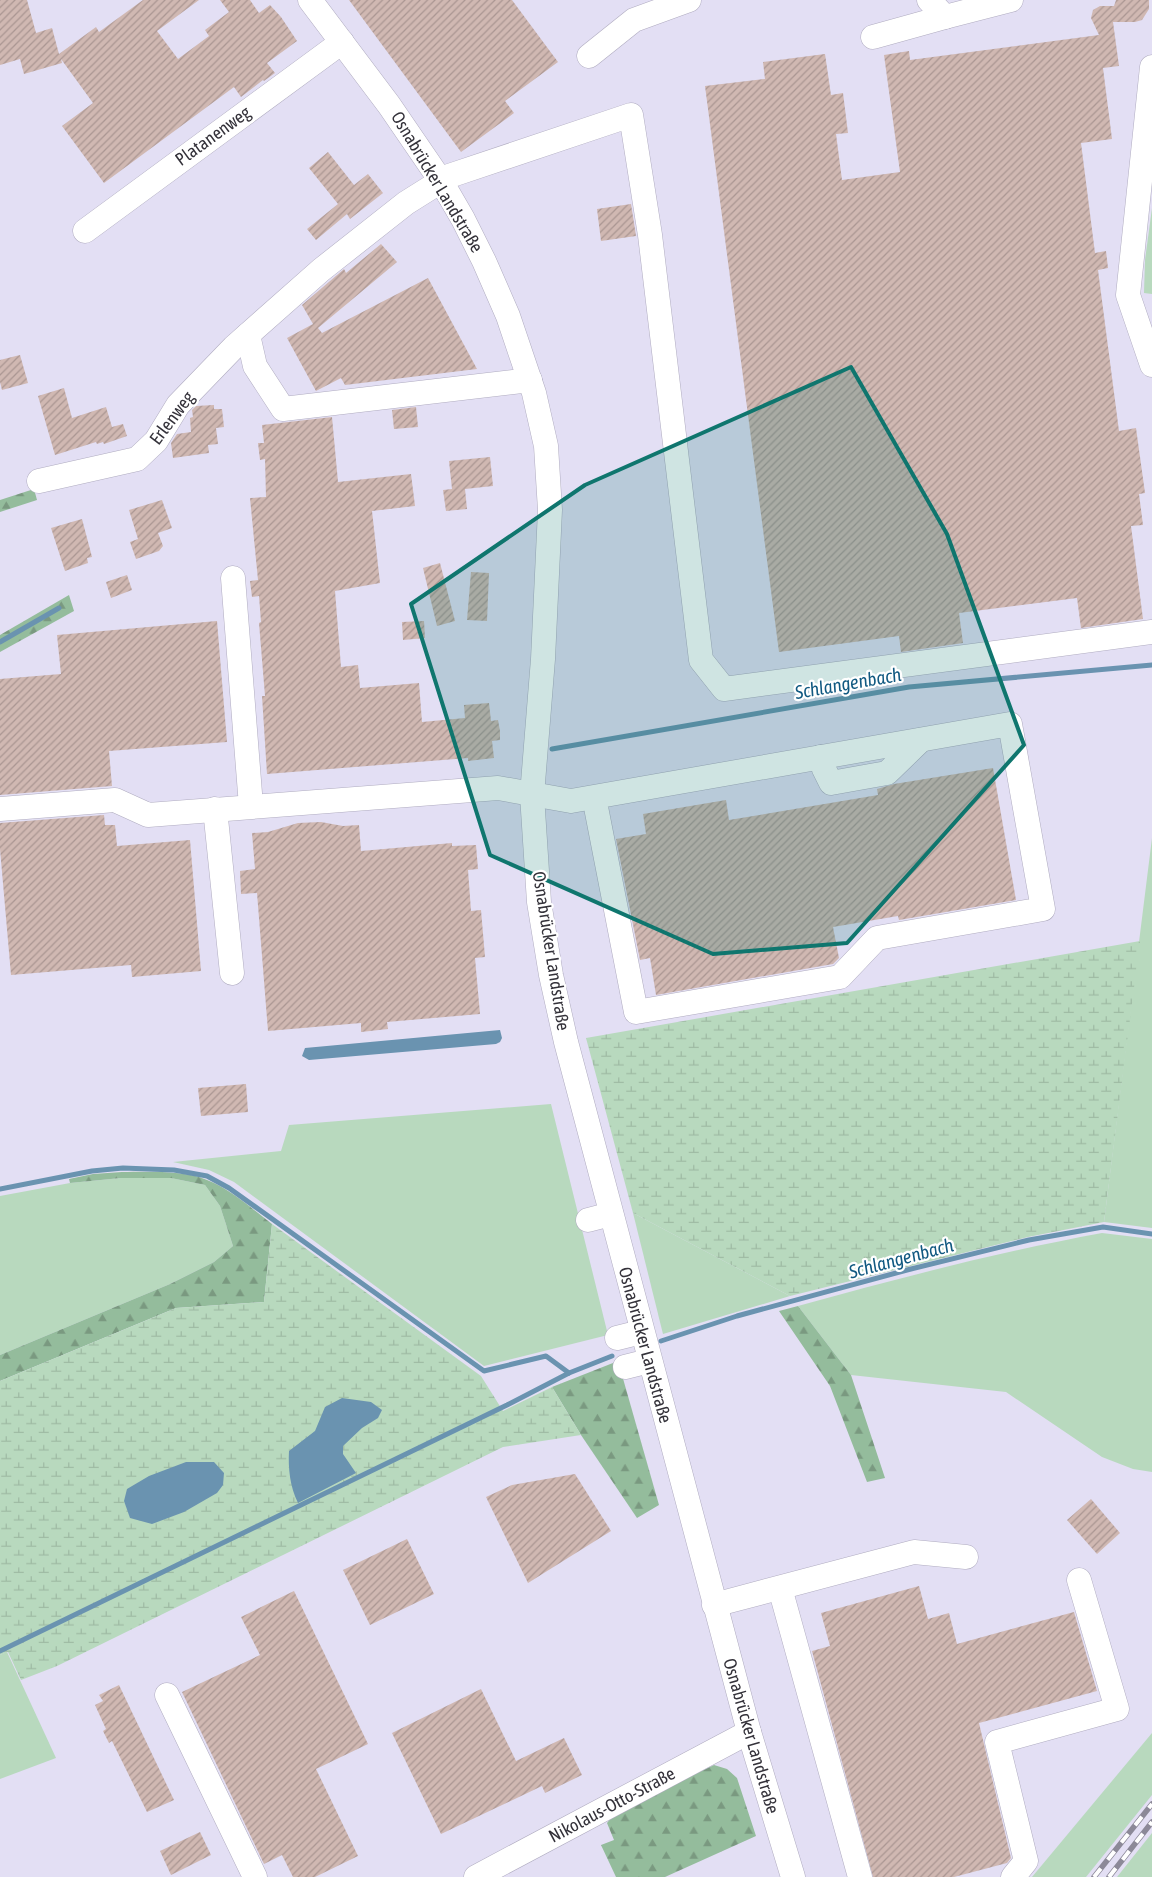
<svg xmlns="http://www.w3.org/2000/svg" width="1152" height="1877" font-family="'Asap Condensed',sans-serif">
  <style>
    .green { fill: #b8d9be }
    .forest { fill: url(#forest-firs) }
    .wetland { fill: url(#wetland-marsh) }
    .water { fill: #6a93b0 }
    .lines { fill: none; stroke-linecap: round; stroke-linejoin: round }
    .stream { stroke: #6a93b0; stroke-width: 5 }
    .building { fill: url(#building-hatch) }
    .minor-casing { stroke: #b0acc0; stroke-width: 25 }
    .minor { stroke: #fff; stroke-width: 24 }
    .rail-casing { stroke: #8c8998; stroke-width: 5.5 }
    .rail { stroke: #fff; stroke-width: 4; stroke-dasharray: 11; stroke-linecap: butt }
    .marked { fill: #0f766e; fill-opacity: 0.2; stroke: #0f766e; stroke-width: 4; stroke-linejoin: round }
    .labels { text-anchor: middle; stroke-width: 4.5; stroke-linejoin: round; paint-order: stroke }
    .street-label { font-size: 18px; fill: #34323a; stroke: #fff }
    .water-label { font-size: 19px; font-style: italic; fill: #115981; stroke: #fff }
  </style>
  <defs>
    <pattern id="forest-firs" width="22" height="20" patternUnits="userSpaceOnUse" patternTransform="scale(1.25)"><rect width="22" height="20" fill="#94bc9c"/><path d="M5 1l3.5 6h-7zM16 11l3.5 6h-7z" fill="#7a9980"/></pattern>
    <pattern id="wetland-marsh" width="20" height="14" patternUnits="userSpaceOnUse" patternTransform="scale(1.25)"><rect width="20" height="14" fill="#b8d9be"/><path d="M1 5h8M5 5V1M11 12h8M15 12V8" fill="none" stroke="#9fbba4"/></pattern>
    <pattern id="building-hatch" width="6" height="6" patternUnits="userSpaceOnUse" patternTransform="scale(1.25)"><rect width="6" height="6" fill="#d0b8b2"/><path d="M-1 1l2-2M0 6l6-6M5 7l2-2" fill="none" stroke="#aa9692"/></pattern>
  </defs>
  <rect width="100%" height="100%" fill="#e3dff4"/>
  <g class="green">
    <path d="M1152 208V294L1144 293 1145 260Z"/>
    <path d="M1152 838V1228L1104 1222Z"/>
    <path d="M551 1104 608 1335 484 1366 234 1182 209 1170 173 1162 281 1151 289 1125Z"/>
    <path d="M121 1178H171L205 1185 220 1206 233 1246 214 1262 170 1284 0 1355V1196L70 1183Z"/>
    <path d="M633 1213 790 1296 663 1334Z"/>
    <path d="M1102 1233 1152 1239V1472L1133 1469 1102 1457 1006 1392 851 1375 798 1306C899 1278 999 1252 1102 1233Z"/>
    <path d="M7 1652 56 1758 0 1779V1655Z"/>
    <path d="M1152 1733V1795L1086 1877H1032Z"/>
    <path d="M1152 1833V1877H1117Z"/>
  </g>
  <g class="forest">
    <path d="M34 489 37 500 0 512V500Z"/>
    <path d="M69 595 74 611 0 652V635Z"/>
    <path d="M122 1172C147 1172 184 1170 207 1180 231 1189 252 1209 272 1224L264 1302 176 1308 0 1381V1355L170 1284 214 1262 233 1246 220 1206 205 1185 171 1178H121L70 1183 69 1179 93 1174Z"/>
    <path d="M798 1306 851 1375 885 1478 867 1482 830 1386 779 1311Z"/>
    <path d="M618 1361 659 1505 637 1518 581 1435 552 1387Z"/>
    <path d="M714 1765 727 1769 737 1778 756 1836 665 1877H616L601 1845 614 1840 607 1823 615 1813Z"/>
  </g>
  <g class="wetland">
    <path d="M1140 941 1104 1222 1028 1237 790 1296 633 1213 586 1038Z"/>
    <path d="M272 1224 481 1376 503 1411 552 1387 581 1435 503 1447 57 1666 21 1680 8 1652 0 1655V1381L176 1308 264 1302Z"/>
  </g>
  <g class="water">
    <path d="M500 1030 502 1038 500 1042 496 1044 309 1060 302 1056 305 1048Z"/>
    <path d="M342 1398 371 1402 382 1410 378 1418 362 1428 343 1446V1454L356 1473 298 1503C290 1487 288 1468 289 1451L315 1431 325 1407Z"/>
    <path d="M186 1462H214L224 1473 223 1485 217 1493 184 1512 152 1524 130 1518 124 1501 127 1489 149 1476Z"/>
  </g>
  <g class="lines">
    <g class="stream">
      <path d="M0 642 59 608"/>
      <path d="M552 749 909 687 1152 665"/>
      <path d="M0 1189 92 1171 123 1168 174 1170 207 1176 229 1188 484 1371 546 1356 569 1373"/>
      <path d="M661 1341 737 1316 907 1270 1029 1240 1103 1227 1152 1234"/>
      <path d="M0 1651 507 1405 569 1373 612 1356"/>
    </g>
  </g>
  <g class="building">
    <path d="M0 0H27L36 33 52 28 59 54 96 27 99 32 143 0H199L157 31 178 59 209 36 205 30 229 12 220 0H250L259 13 270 5 281 17 297 41 267 63 275 73 264 81 263 80 241 97 234 87 104 183 62 126 93 103 61 59 62 63 24 74 20 59 0 65Z"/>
    <path d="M349 0H512L558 62 505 101 514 113 461 152Z"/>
    <path d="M1116 0H1149V9L1142 20 1135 22H1113L1119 66 1103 68 1112 139 1081 143 1095 253 1106 251 1108 268 1098 270 1119 431 1136 428 1145 493 1139 494 1143 525 1131 526 1143 619 1081 628 1077 598 959 613 963 643 901 652 899 636 779 652 705 86 765 79 763 62 825 54 831 95 843 93 848 133 836 134 842 180 900 172 884 55 909 51 910 60 1099 35 1091 18 1093 10 1100 6H1114Z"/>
    <path d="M328 152 354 185 368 174 383 193 350 219 347 214 316 240 307 229 338 204 309 168Z"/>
    <path d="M631 204 636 236 601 241 597 209Z"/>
    <path d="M381 244 397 262 318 328 322 333 428 278 477 369 345 385 341 378 316 391 287 338 313 324 302 305 344 269 346 273Z"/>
    <path d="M20 355 28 383 2 390 0 382V360Z"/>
    <path d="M64 388 72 418 106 407 112 427 123 424 127 436 104 444 103 442 97 444 96 442 55 455 38 396Z"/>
    <path d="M214 405V409H222L224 427 216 428 218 444 208 445 209 453 173 458 171 443 177 434 191 432 190 418 193 417 192 410 196 406Z"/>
    <path d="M416 407 418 427 394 429 392 410Z"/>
    <path d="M332 417 338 482 411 474 415 506 372 511 380 583 335 591 341 667 358 665 360 688 419 683 422 722 465 718 464 705 489 703 491 721 498 720 500 731V740L492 741 494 758 468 761V758L267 774 262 696H265L259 623 261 622 259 596 252 597 250 581 258 580 250 498 266 497 265 459 260 460 258 443H264L262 425Z"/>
    <path d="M490 457 493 486 465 489 467 509 446 511 443 490 452 489 449 461Z"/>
    <path d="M162 500 172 528 158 533 163 546 159 551 136 559 130 542 138 539 129 510Z"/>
    <path d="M82 519 92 557 87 558 88 563 65 571 51 528Z"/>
    <path d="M440 563 455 621 437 626 423 568Z"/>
    <path d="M471 572 489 573 487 621 467 620Z"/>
    <path d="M127 575 132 590 111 598 106 582Z"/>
    <path d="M217 621 227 742 109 751 112 786 0 795V679L61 674 57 635Z"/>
    <path d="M424 621 425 638 403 640 402 622Z"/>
    <path d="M993 768 1016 900 899 920 898 916 833 927 839 958 833 964 656 995 650 958 640 960 616 839 646 834 643 814 726 800 729 820 878 795 877 789 894 784Z"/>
    <path d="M104 815 105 825H115L117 846 190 840 201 971 132 977 131 965 11 975 0 849V823Z"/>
    <path d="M321 822 343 826 359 825 361 851 452 843V846L476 845 478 869 468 870 471 911 481 910 485 957 475 958 480 1014 387 1022 388 1029 361 1032V1023L268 1031 257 893 241 894 240 871 255 869 252 833 268 832 298 823Z"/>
    <path d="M246 1084 248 1112 201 1116 198 1088Z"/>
    <path d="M575 1474 611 1531 528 1583 486 1497 512 1485Z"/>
    <path d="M1091 1499 1120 1533 1097 1554 1067 1520Z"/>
    <path d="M407 1539 434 1594 370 1625 343 1570Z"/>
    <path d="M919 1586 928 1619 949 1613 957 1644 1074 1612 1097 1691 979 1723 1011 1858 1007 1863 954 1877H873L812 1651 830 1646 821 1613Z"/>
    <path d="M294 1591 368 1744 316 1769 358 1856 315 1877H293L282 1855 264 1864 182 1692 260 1655 241 1617Z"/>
    <path d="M119 1685 174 1800 147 1812 112 1741 109 1743 103 1731 106 1729 95 1705 103 1701 99 1695Z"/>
    <path d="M481 1689 516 1761 564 1738 582 1775 545 1793 542 1786 441 1834 392 1733Z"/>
    <path d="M200 1832 211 1855 171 1875 160 1851Z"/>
  </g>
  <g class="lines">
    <defs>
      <g id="minor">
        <path d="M310 0 389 105 441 181 463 219 484 261 508 316 534 393 546 446 550 510 543 659 532 795 539 902 551 975 566 1042 749 1732 793 1877"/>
        <path d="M929 0 945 17 1011 0"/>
        <path d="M873 37 945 17"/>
        <path d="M589 56 634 20 689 0"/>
        <path d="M1152 67 1128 295 1152 365"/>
        <path d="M85 231 342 42"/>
        <path d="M248 335 255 366 283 409 530 380"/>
        <path d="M39 481 137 459 156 441 178 405 234 347 321 270 406 203 449 176 631 115 650 235 701 660 724 689 1152 632"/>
        <path d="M233 578 251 806"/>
        <path d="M821 757 824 769 831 783 887 773 921 740"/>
        <path d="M0 809 115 800 148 815 498 788 571 801 1010 724 1043 909 877 938 840 977 636 1012 594 797"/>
        <path d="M215 809 232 973"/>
        <path d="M588 1220 611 1214"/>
        <path d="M617 1338 641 1332"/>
        <path d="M625 1367 649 1361"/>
        <path d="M780 1588 860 1877"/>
        <path d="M714 1605 914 1552 966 1557"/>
        <path d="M167 1695 255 1877"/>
        <path d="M476 1877 749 1732"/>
        <path d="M1013 1877 1026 1861 997 1742 1117 1709 1079 1580"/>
      </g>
    </defs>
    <use href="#minor" class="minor-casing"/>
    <use href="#minor" class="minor"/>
    <defs>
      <g id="rail">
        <path d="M1094 1877 1152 1804"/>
        <path d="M1109 1877 1152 1822"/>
      </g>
    </defs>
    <use href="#rail" class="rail-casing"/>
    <use href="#rail" class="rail"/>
  </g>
  <path class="marked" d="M851 367 947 534 1024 745 847 943 713 954 490 855 411 604 585 485Z"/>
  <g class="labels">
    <g class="street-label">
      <text transform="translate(213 136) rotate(-36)" y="6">Platanenweg</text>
      <text transform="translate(437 182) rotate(59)" y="6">Osnabrücker Landstraße</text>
      <text transform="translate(172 418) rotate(-53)" y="6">Erlenweg</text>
      <text transform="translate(551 951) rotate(81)" y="6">Osnabrücker Landstraße</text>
      <text transform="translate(645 1345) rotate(75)" y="6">Osnabrücker Landstraße</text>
      <text transform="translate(751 1736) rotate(74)" y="6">Osnabrücker Landstraße</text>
      <text transform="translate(612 1805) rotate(-28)" y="6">Nikolaus-Otto-Straße</text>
    </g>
    <g class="water-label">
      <text transform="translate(848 683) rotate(-10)" y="7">Schlangenbach</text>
      <text transform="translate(901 1258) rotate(-15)" y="7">Schlangenbach</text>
    </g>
  </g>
</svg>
